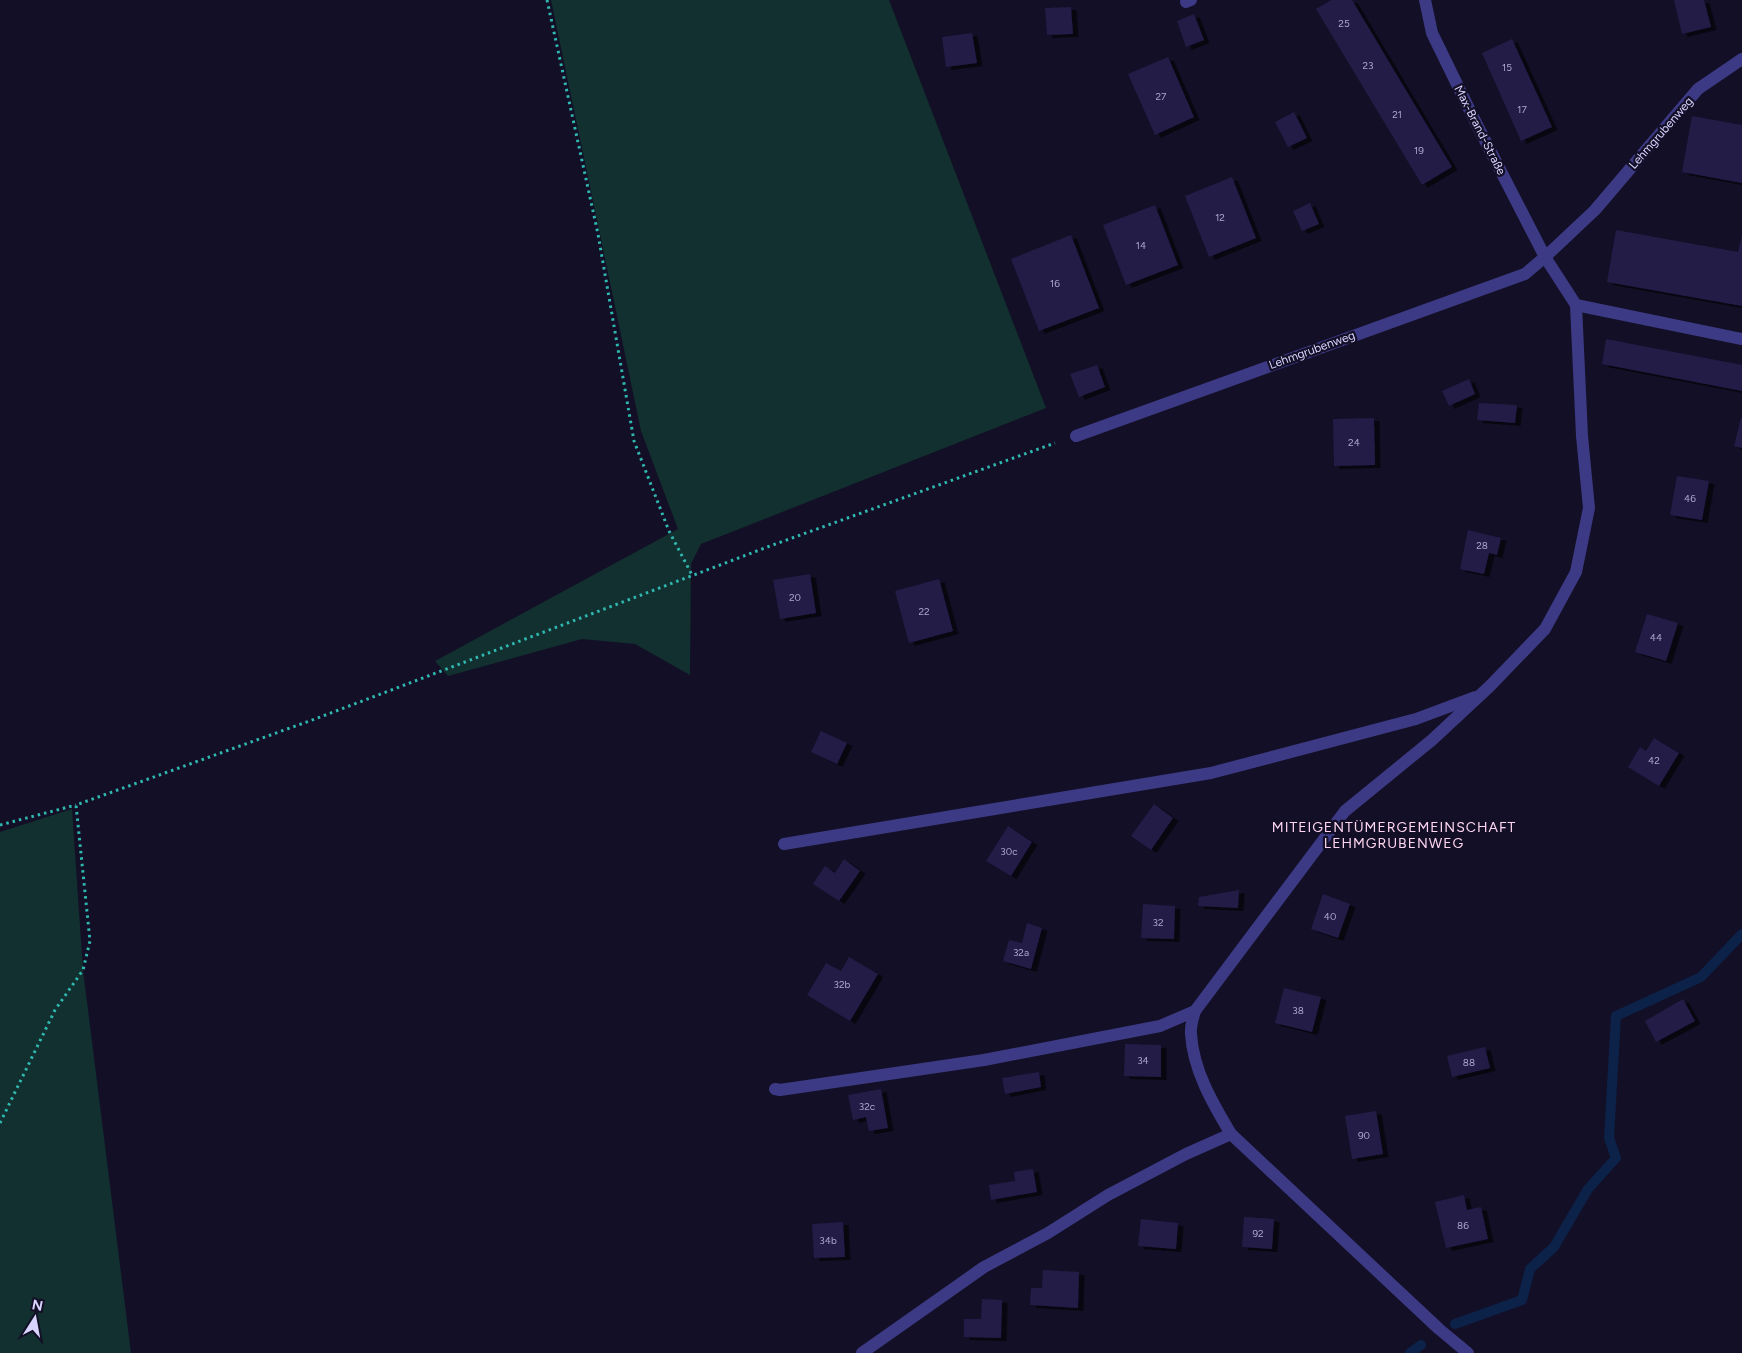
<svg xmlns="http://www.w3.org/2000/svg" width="1742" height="1353" font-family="Figtree,sans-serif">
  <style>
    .green { fill: #12302f }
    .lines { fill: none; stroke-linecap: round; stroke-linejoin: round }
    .stream { stroke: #0c2248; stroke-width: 10 }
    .building { fill: #241b47; filter: url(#shadow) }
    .path { stroke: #2fb8b0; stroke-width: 3; stroke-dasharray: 2.5 4; stroke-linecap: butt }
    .lane { stroke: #3d3a85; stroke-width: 12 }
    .street { stroke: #3d3a85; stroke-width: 12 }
    .labels { text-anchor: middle; stroke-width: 4.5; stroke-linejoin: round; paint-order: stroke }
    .number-label { font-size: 10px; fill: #aca6d1 }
    .street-label { font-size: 12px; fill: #d9d4ff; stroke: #130f26 }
    .neighbourhood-label { font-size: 14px; letter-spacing: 1px; fill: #ffd6f0; stroke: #130f26 }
  </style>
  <defs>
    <filter id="shadow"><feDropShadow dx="5.5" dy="3" stdDeviation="0" flood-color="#0009"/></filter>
  </defs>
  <rect width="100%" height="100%" fill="#130f26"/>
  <g class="green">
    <path d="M551 0H889L1046 408 701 544 691 564 690 675 635 644 582 639 448 676 435 661 678 529 641 431Z"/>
    <path d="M72 809 83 970 131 1353H0V832Z"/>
  </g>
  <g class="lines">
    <g class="stream">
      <path d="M1455 1324 1522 1300 1530 1269 1554 1247 1588 1189 1616 1158 1609 1138 1616 1016 1701 977 1742 934"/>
      <path d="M1410 1353 1421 1345"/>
    </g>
  </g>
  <g class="building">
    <path d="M1331 0H1352L1452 167 1422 185 1316 9Z"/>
    <path d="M1674 0H1704L1711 27 1682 34Z"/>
    <path d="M1071 7 1073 34 1047 35 1045 8Z"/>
    <path d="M1194 14 1204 40 1186 47 1177 21Z"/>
    <path d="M972 33 977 63 946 67 942 37Z"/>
    <path d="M1512 39 1552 127 1521 141 1482 53Z"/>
    <path d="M1168 57 1194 117 1155 135 1128 74Z"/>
    <path d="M1294 112 1307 138 1288 147 1275 122Z"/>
    <path d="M1692 116 1742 125V183L1682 172Z"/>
    <path d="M1232 177 1256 238 1209 257 1185 196Z"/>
    <path d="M1310 203 1319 224 1302 231 1293 211Z"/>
    <path d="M1155 205 1178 265 1126 285 1103 225Z"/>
    <path d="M1616 230 1738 252 1742 235V306L1607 282Z"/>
    <path d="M1071 235 1099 308 1039 331 1011 259Z"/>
    <path d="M1606 339 1742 365V391L1602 364Z"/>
    <path d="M1097 365 1105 387 1079 397 1070 374Z"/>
    <path d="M1469 379 1475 394 1449 406 1442 391Z"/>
    <path d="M1479 403 1517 405 1515 423 1477 420Z"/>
    <path d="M1374 418 1375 465 1334 466 1333 419Z"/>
    <path d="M1741 418H1742V448L1734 446Z"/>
    <path d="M1677 476 1709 481 1702 520 1670 515Z"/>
    <path d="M1468 530 1501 538 1497 555 1489 553 1484 574 1460 569Z"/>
    <path d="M810 574 816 613 780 619 773 580Z"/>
    <path d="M939 579 953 631 909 643 895 591Z"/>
    <path d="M1647 614 1678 623 1666 661 1635 652Z"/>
    <path d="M821 731 847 743 837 764 811 752Z"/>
    <path d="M1654 738 1679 753 1659 786 1628 767 1640 747 1646 751Z"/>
    <path d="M1154 804 1173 818 1151 850 1131 836Z"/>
    <path d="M1008 826 1032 842 1011 876 986 861Z"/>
    <path d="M844 859 860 871 839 901 813 884 825 866 835 873Z"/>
    <path d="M1239 890 1238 908 1198 906 1199 897Z"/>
    <path d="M1323 894 1350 904 1338 938 1311 929Z"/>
    <path d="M1143 904 1175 906 1174 939 1141 938Z"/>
    <path d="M1027 923 1042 928 1031 969 1003 961 1009 940 1022 943Z"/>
    <path d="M849 957 878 974 850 1021 807 995 826 963 841 971Z"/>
    <path d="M1284 988 1321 997 1312 1032 1275 1023Z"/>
    <path d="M1683 999 1695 1021 1656 1042 1645 1021Z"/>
    <path d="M1125 1044 1161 1045V1077L1124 1076Z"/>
    <path d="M1485 1047 1490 1068 1452 1077 1447 1056Z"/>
    <path d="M1039 1072 1041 1087 1005 1094 1002 1078Z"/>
    <path d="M881 1089 888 1128 869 1131 866 1117 853 1120 848 1095Z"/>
    <path d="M1376 1111 1383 1154 1352 1159 1345 1116Z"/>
    <path d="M1033 1169 1037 1192 991 1200 989 1185 1015 1181 1014 1172Z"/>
    <path d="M1464 1195 1467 1210 1481 1207 1488 1239 1446 1248 1435 1202Z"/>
    <path d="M1244 1217 1274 1219 1272 1249 1242 1247Z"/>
    <path d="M1141 1219 1178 1223 1176 1249 1138 1246Z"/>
    <path d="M843 1222 845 1257 814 1258 812 1224Z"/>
    <path d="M1043 1270 1079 1272 1078 1308 1030 1305 1031 1288H1042Z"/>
    <path d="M982 1299 1002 1300 1001 1338 964 1337V1319H981Z"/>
  </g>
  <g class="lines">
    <g class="path">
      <path d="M547 0 598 234 634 441 669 531 692 575"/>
      <path d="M0 825 76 805"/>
      <path d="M0 1123 55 1010 83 970 90 941 76 805 315 719 770 546 1055 443"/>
    </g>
    <g class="lane">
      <path d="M784 844 1211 773 1416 719 1475 697"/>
      <path d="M775 1089 780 1090 984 1060 1160 1026 1195 1011"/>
      <path d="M1231 1134 1439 1329 1468 1353"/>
      <path d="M862 1353 984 1267 1048 1233 1108 1195 1186 1154 1231 1134C1213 1104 1193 1070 1191 1034 1190 1027 1193 1018 1195 1011L1345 811 1432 740 1490 686 1545 629 1576 572 1589 508 1582 436 1576 305"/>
    </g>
    <g class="street">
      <path d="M1425 0 1432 33 1473 117 1545 257 1576 305 1742 339"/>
      <path d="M1186 2 1191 0"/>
      <path d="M1076 436 1525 274 1545 257 1595 210 1698 89 1742 59"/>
    </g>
  </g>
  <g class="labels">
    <g class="number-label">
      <text x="1344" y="27">25</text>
      <text x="1368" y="69">23</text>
      <text x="1507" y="71">15</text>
      <text x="1161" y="100">27</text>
      <text x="1522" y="113">17</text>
      <text x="1397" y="118">21</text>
      <text x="1419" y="154">19</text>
      <text x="1220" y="221">12</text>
      <text x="1141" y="249">14</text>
      <text x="1055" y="287">16</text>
      <text x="1354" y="446">24</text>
      <text x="1690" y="502">46</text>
      <text x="1482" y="549">28</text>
      <text x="795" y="601">20</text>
      <text x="924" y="615">22</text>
      <text x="1656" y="641">44</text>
      <text x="1654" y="764">42</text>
      <text x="1009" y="855">30c</text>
      <text x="1330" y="920">40</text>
      <text x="1158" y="926">32</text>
      <text x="1021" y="956">32a</text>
      <text x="842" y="988">32b</text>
      <text x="1298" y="1014">38</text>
      <text x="1143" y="1064">34</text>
      <text x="1469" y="1066">88</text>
      <text x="867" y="1110">32c</text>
      <text x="1364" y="1139">90</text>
      <text x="1463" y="1229">86</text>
      <text x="1258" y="1237">92</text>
      <text x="828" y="1244">34b</text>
    </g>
    <g class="street-label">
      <text transform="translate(1480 130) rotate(63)" y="4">Max-Brand-Straße</text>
      <text transform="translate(1661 133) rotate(-49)" y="4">Lehmgrubenweg</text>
      <text transform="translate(1312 350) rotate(-20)" y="4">Lehmgrubenweg</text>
    </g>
    <g class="neighbourhood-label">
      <text x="1394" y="832">MITEIGENTÜMERGEMEINSCHAFT<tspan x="1394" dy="16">LEHMGRUBENWEG</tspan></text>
    </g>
  </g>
  <g transform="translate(35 1318) rotate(11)" stroke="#130f26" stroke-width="4" paint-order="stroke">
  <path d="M0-4L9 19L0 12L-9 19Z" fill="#d9d4ff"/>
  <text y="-8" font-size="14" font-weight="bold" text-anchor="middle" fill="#d9d4ff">N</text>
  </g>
</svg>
